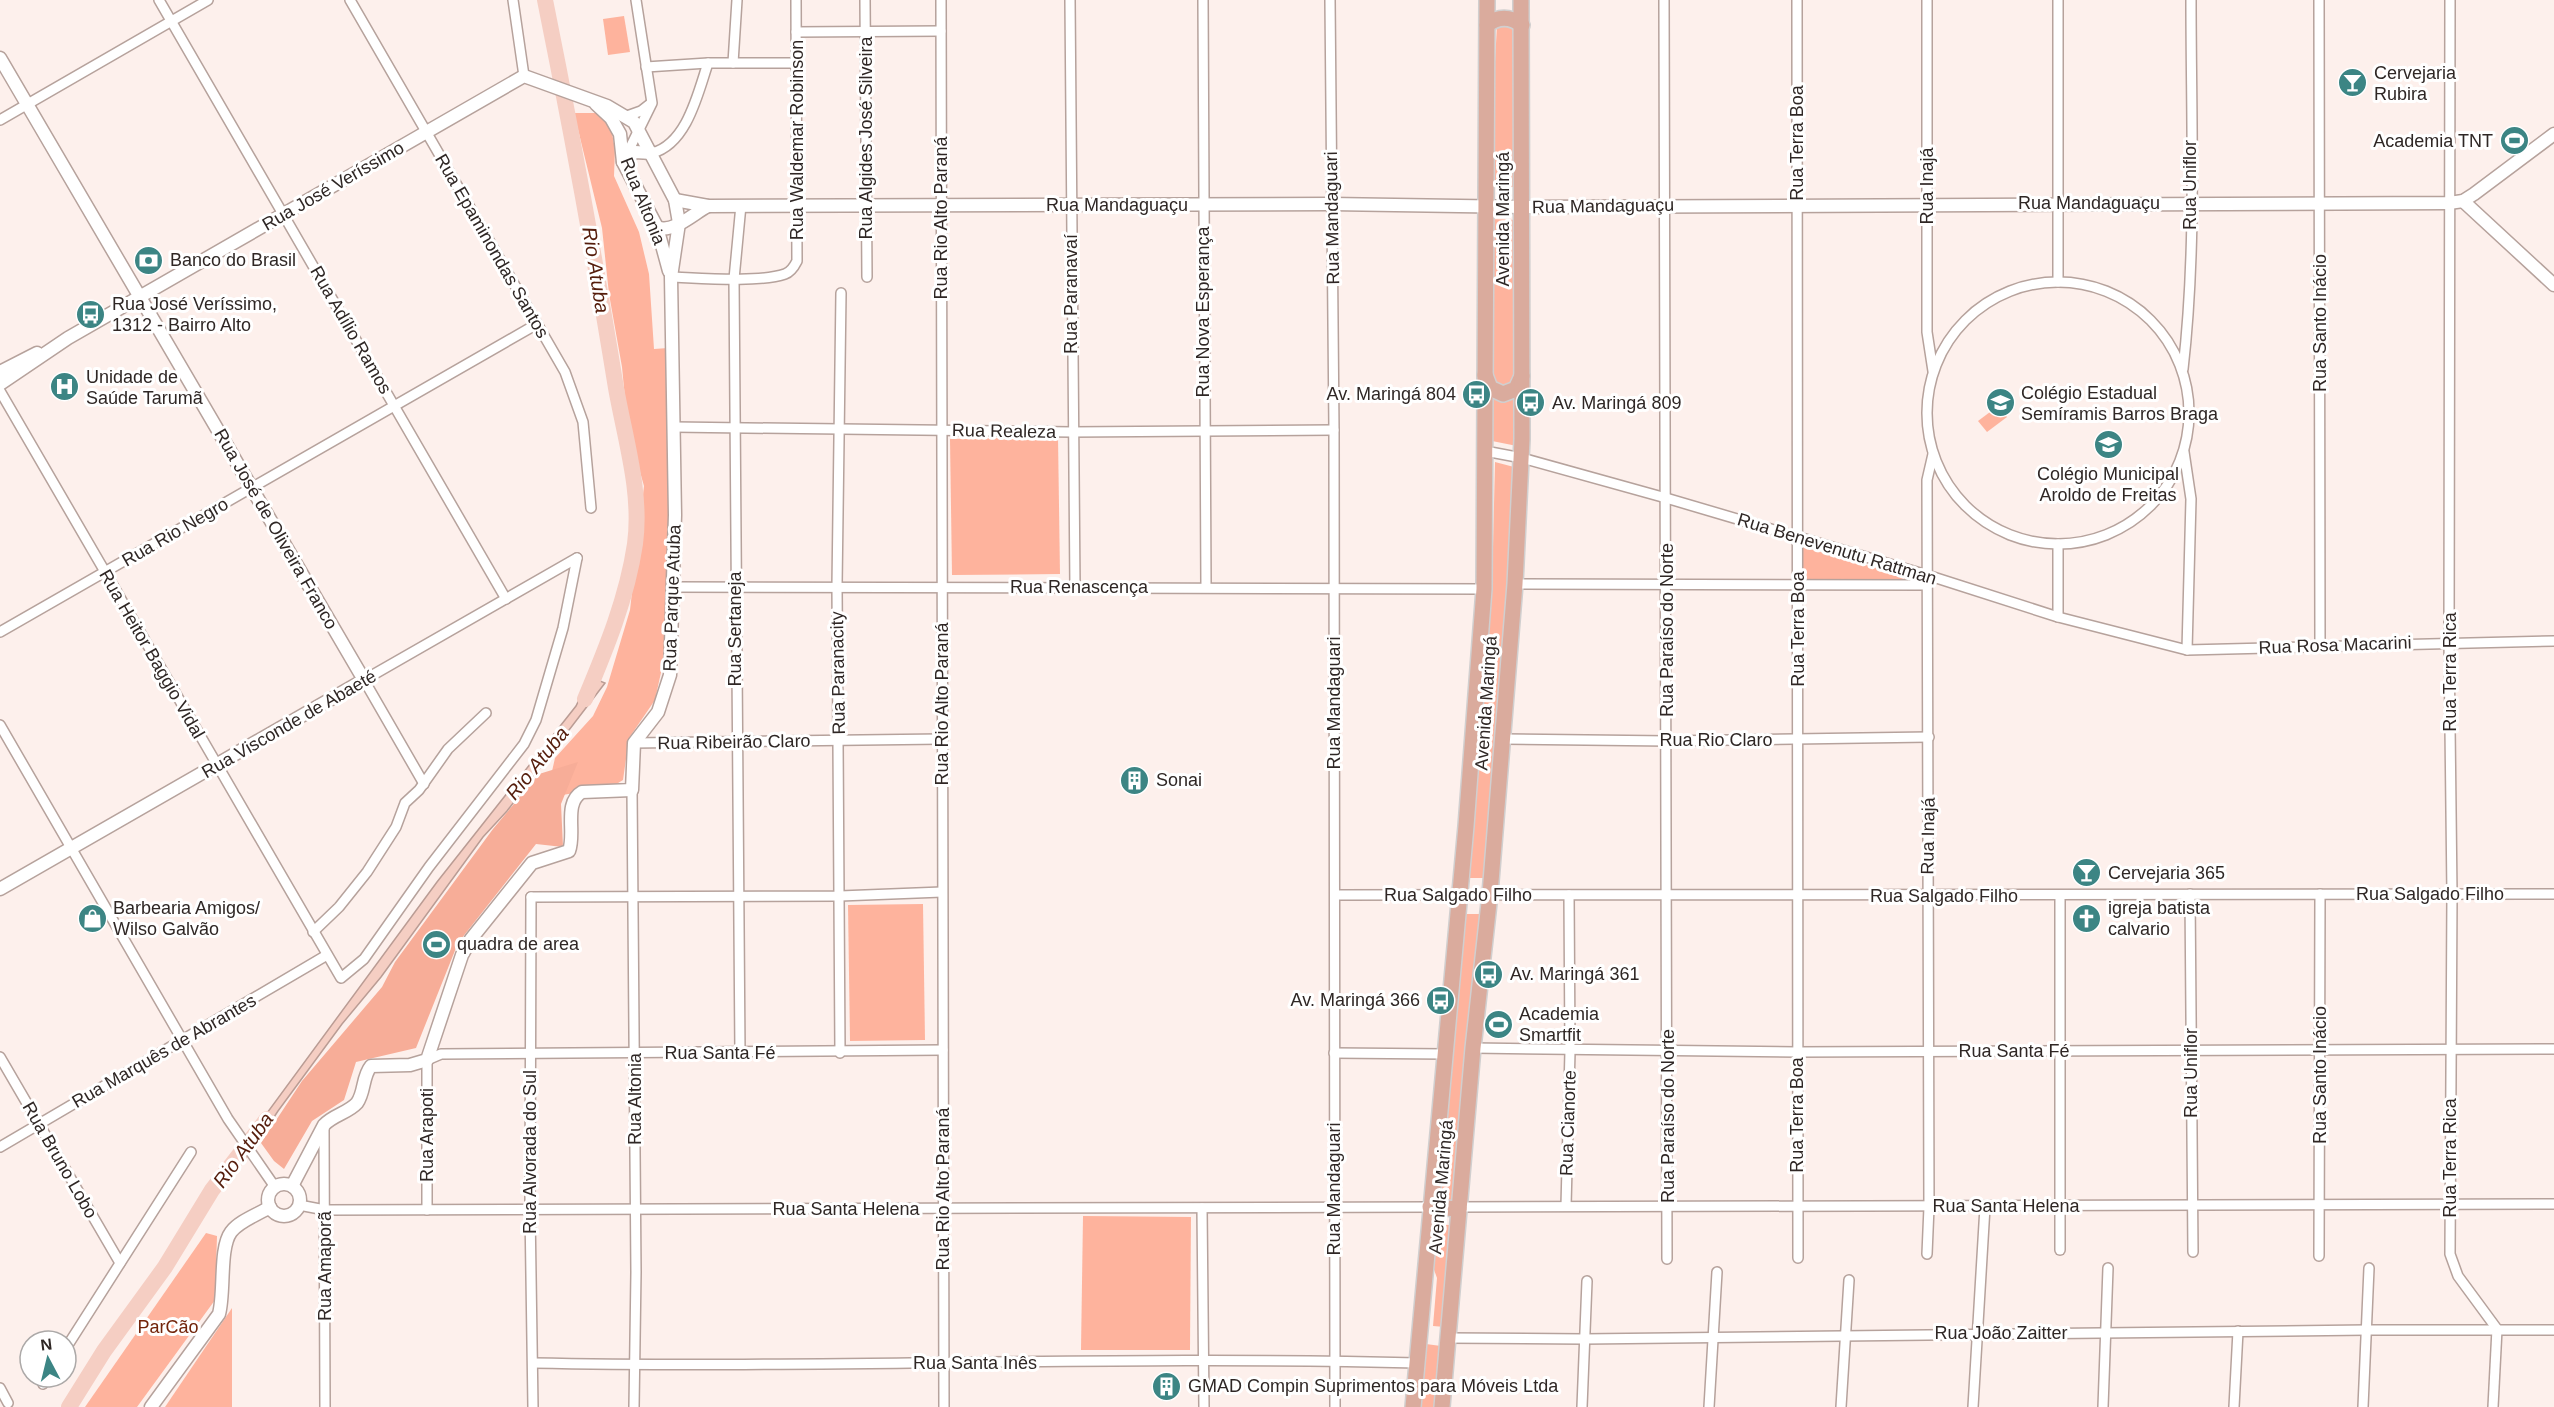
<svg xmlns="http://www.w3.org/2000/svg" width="2554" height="1407" font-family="Helvetica,sans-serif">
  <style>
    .green { fill: #feb39d }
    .forest { fill: #f7ad98 }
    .water { fill: #f5cec3; stroke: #ba9c94; stroke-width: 1.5 }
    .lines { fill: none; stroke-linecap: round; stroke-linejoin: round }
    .river { stroke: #f5cec3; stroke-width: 16 }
    .minor-casing { stroke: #b6a29c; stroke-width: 12 }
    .tertiary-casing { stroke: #b6a29c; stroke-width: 15 }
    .primary-casing { stroke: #d1cfcf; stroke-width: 18 }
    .minor { stroke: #fff; stroke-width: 9 }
    .tertiary { stroke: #fff; stroke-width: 12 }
    .primary { stroke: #daab9d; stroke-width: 15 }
    .labels { text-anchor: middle; stroke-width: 6; stroke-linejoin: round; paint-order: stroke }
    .poi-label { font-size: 18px; fill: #2f2725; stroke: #fff; text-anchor: start }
    .street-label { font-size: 18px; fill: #2f2725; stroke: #fff }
    .park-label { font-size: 18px; fill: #72240a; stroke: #fff }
    .water-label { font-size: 20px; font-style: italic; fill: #551d0c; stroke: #fff }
  </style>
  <rect width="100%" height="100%" fill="#fdf0ec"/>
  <g class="green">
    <path d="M624 16 630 52 608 55 603 19Z"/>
    <path d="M1497 25H1512L1513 29 1515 187H1491L1492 70 1495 62Z"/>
    <path d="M574 113H599L611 128 615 149 614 176 639 232 649 274 654 349 668 348 671 506 665 654 655 700 629 738 623 780 613 786 546 798 555 758 593 716 607 687 630 610 644 486 628 430 622 367 609 294 602 228Z"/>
    <path d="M1492 219 1517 220V446L1492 441Z"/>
    <path d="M1998 406 2007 417 1987 432 1978 421Z"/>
    <path d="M1058 437 1060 574 952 575 950 439Z"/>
    <path d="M1495 462 1514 467 1508 592 1484 878H1467L1492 589Z"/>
    <path d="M1803 547 1925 582 1802 583Z"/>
    <path d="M923 904 925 1040 850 1041 848 905Z"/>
    <path d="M1462 914H1483L1451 1203H1435Z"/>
    <path d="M1083 1216 1191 1217 1190 1350H1081Z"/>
    <path d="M1435 1224 1449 1225 1445 1327 1433 1326 1437 1278 1432 1264Z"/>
    <path d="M206 1233 217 1236 215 1300 137 1407H85Z"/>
    <path d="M232 1308V1407H165Z"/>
    <path d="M1426 1344 1441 1346 1435 1407H1420Z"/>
  </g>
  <path class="forest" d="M578 762 561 804 563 847 536 844 458 943 416 1048 356 1062 344 1100 312 1121 284 1169 274 1161 261 1143 302 1081 382 987 395 962 493 829 539 774Z"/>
  <path class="water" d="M590 677 605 683 507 811 483 837 381 977 342 1024 278 1111 257 1143 253 1132 437 882 576 706Z"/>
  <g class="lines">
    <g class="river">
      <path d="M545 0C571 129 595 258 616 388 625 439 642 492 635 544 627 598 606 649 585 699"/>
      <path d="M69 1407 104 1351 165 1267 212 1190 267 1119"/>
    </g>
    <defs>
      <g id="minor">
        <path d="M159 0 506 599"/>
        <path d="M350 0 565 372 583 422 591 508"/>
        <path d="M513 0 524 76"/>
        <path d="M865 0 867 277"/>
        <path d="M941 0 944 1407"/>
        <path d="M1070 0 1075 588"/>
        <path d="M1203 0 1206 587"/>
        <path d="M1330 0 1334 430 1335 1407"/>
        <path d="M1664 0 1667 1259"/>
        <path d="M1797 0 1798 1258"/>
        <path d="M1927 0V332L1933 371"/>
        <path d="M2319 0 2320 645"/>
        <path d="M2450 0 2449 642 2452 894 2450 1254 2458 1276 2497 1329"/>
        <path d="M796 32 941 31"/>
        <path d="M733 63 737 0"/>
        <path d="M646 67 708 63H796"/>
        <path d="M627 116 641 111 650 104"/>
        <path d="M0 120 208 0"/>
        <path d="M652 153C687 144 698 93 708 63"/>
        <path d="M624 160 652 103 636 0"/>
        <path d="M671 277C699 278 759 283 785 274 791 272 794 267 797 261L796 0"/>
        <path d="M2058 282V0"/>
        <circle cx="2058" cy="413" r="131"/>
        <path d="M2183 369C2197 247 2191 123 2191 0"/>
        <path d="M0 391 341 978 364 959 429 867 524 744 536 720 563 628 577 558"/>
        <path d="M674 427 1072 432 1334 430"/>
        <path d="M1485 451 1522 458 1666 498 1927 575 2058 617 2187 650 2554 641"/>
        <path d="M2184 452 2191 499 2187 650"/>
        <path d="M1515 584 1928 585"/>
        <path d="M674 587 1484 589"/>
        <path d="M2058 617V544"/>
        <path d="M0 632 537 324"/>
        <path d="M0 725 228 1119 275 1187"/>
        <path d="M1504 739 1668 741 1929 737"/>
        <path d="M634 743 942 739"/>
        <path d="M424 784 364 680 577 558"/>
        <path d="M632 790 636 1272 634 1407"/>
        <path d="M2190 894 2193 1252"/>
        <path d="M1335 895 2554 894"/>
        <path d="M2060 896V1250"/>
        <path d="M531 897 530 1210 533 1407"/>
        <path d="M531 897 840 896 942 892"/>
        <path d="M313 932 339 907 367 872 396 827 405 803 419 790 448 749 486 713"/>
        <path d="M1473 1048 1797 1052 2554 1049"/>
        <path d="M840 1053 837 586 841 293"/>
        <path d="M1334 1053 1445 1054"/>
        <path d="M740 1054 734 279 741 205"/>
        <path d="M0 1057 120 1263"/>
        <path d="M324 1127 325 1407"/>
        <path d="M0 1147 327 955"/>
        <path d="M299 1205 325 1210 1430 1207"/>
        <path d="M1566 1206 1570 1051 1569 895"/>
        <path d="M1459 1207 2554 1204"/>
        <path d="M1202 1208 1204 1407"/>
        <path d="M427 1210V1060L441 1054 943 1050"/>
        <path d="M1927 1254 1929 1207 1927 480 1933 454"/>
        <path d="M2319 1256 2320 894"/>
        <path d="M1448 1338 1584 1339 2367 1330H2554"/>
        <path d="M66 1348 191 1152"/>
        <path d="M533 1363C828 1369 1123 1355 1417 1363"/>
        <path d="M43 1384 47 1377"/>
        <path d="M0 1388 8 1403"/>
        <path d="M1582 1407 1587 1281"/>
        <path d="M1709 1407 1717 1272"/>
        <path d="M1841 1407 1849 1280"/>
        <path d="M1973 1407 1985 1207"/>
        <path d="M2103 1407 2108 1268"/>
        <path d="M2234 1407 2238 1331"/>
        <path d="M2363 1407 2369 1268"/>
        <path d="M2493 1407 2497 1329"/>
      </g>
      <g id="tertiary">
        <path d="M0 58 364 680 0 889"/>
        <path d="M596 104 611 118 620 134 623 162 657 227 669 271"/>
        <path d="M623 162 635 152 652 153"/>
        <path d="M675 200 708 206 1331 204 1523 207 2449 203 2463 201 2474 194 2554 134"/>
        <path d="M2463 201 2554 285"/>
        <path d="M657 227C673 234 694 213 708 206"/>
        <path d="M0 372 37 353"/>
        <path d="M0 384 68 338 524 76 607 106 634 122 675 200 679 223 671 277 675 515 670 675 658 712 634 743 632 790 582 792C563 803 576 833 569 851L532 863 471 939 462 955 427 1060 410 1065 371 1066C362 1077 365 1092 357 1103 348 1113 333 1115 324 1125L292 1186"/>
        <circle cx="284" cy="1200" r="16"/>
        <path d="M151 1407 219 1314C225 1292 219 1248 231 1232 239 1221 259 1214 270 1207"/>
      </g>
      <g id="primary">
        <path d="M1487 25C1498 16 1510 16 1522 25"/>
        <path d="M1485 375 1490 388 1503 394 1516 389 1522 376"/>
        <path d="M1430 1207 1459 1209"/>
        <path d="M1413 1407 1466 826 1484 589 1487 0"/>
        <path d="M1442 1407 1473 1048 1490 894 1515 584 1522 439 1521 0"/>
      </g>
    </defs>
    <use href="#minor" class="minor-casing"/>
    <use href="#tertiary" class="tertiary-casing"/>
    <use href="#primary" class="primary-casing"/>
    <use href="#minor" class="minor"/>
    <use href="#tertiary" class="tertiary"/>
    <use href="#primary" class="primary"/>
  </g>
  <defs>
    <symbol id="bar-disc" viewBox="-11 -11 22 22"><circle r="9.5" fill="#3c8584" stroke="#fff"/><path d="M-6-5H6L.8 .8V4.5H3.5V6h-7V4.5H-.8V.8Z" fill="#fff"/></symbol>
    <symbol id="stadium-disc" viewBox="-11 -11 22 22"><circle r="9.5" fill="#3c8584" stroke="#fff"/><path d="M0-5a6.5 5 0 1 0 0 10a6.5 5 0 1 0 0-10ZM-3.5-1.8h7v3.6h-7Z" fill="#fff"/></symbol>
    <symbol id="bank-disc" viewBox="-11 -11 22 22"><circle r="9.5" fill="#3c8584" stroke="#fff"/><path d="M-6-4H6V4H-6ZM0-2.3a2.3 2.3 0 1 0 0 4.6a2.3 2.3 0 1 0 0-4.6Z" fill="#fff"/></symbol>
    <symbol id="bus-disc" viewBox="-11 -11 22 22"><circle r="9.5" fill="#3c8584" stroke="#fff"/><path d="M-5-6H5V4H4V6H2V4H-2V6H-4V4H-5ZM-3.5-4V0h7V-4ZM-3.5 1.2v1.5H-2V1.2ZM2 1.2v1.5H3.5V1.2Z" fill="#fff"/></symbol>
    <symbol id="hospital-disc" viewBox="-11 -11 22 22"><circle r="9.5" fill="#3c8584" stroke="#fff"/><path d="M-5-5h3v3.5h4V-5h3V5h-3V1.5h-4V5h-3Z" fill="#fff"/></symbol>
    <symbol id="school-disc" viewBox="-11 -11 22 22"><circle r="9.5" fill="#3c8584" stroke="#fff"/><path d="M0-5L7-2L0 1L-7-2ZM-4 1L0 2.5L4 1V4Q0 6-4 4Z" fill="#fff"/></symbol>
    <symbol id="building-disc" viewBox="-11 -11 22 22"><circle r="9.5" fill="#3c8584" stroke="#fff"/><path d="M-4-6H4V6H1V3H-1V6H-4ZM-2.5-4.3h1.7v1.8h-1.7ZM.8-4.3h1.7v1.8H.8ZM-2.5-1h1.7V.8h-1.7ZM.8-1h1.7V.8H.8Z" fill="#fff"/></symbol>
    <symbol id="shop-disc" viewBox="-11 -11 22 22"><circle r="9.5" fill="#3c8584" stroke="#fff"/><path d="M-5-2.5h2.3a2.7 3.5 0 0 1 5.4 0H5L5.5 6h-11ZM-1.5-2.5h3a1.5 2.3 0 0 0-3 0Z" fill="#fff"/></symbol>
    <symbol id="church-disc" viewBox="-11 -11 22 22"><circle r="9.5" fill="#3c8584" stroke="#fff"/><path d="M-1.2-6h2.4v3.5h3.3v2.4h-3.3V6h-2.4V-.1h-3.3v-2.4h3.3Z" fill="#fff"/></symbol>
  </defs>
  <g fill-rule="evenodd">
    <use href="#bar-disc" x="2336" y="66" width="33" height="33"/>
    <use href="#stadium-disc" x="2498" y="124" width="33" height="33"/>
    <use href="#bank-disc" x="132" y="244" width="33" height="33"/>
    <use href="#bus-disc" x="74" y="298" width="33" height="33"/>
    <use href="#hospital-disc" x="48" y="370" width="33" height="33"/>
    <use href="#bus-disc" x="1460" y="378" width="33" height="33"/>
    <use href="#bus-disc" x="1514" y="386" width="33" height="33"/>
    <use href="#school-disc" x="1984" y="386" width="33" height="33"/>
    <use href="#school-disc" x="2092" y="428" width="33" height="33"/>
    <use href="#building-disc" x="1118" y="764" width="33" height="33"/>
    <use href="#bar-disc" x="2070" y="856" width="33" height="33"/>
    <use href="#shop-disc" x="76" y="902" width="33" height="33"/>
    <use href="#church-disc" x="2070" y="902" width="33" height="33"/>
    <use href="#stadium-disc" x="420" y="928" width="33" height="33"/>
    <use href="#bus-disc" x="1472" y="958" width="33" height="33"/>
    <use href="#bus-disc" x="1424" y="984" width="33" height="33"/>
    <use href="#stadium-disc" x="1482" y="1008" width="33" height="33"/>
    <use href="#building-disc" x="1150" y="1370" width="33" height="33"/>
  </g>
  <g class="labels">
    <g class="poi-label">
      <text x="2374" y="79">Cervejaria<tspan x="2374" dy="21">Rubira</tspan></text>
      <text x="2493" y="147" text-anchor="end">Academia TNT</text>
      <text x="170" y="266">Banco do Brasil</text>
      <text x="112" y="310">Rua José Veríssimo,<tspan x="112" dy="21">1312 - Bairro Alto</tspan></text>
      <text x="86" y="383">Unidade de<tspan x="86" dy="21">Saúde Tarumã</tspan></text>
      <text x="2021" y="399">Colégio Estadual<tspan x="2021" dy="21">Semíramis Barros Braga</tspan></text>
      <text x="1456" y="400" text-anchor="end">Av. Maringá 804</text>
      <text x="1552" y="409">Av. Maringá 809</text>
      <text x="2108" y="480" text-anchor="middle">Colégio Municipal<tspan x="2108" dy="21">Aroldo de Freitas</tspan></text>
      <text x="1156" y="786">Sonai</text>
      <text x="2108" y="879">Cervejaria 365</text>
      <text x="113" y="914">Barbearia Amigos/<tspan x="113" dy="21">Wilso Galvão</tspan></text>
      <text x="2108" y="914">igreja batista<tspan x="2108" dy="21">calvario</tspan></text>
      <text x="457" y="950">quadra de area</text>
      <text x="1510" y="980">Av. Maringá 361</text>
      <text x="1420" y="1006" text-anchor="end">Av. Maringá 366</text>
      <text x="1519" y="1020">Academia<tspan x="1519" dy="21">Smartfit</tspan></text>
      <text x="1188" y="1392">GMAD Compin Suprimentos para Móveis Ltda</text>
    </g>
    <g class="street-label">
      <text transform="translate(866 138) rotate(-90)" y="6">Rua Algides José Silveira</text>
      <text transform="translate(797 140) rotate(-90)" y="6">Rua Waldemar Robinson</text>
      <text transform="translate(1797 143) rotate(-90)" y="6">Rua Terra Boa</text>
      <text transform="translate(2190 185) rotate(-90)" y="6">Rua Uniflor</text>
      <text transform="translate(333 186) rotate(-30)" y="6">Rua José Veríssimo</text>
      <text transform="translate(1927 186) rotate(-90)" y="6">Rua Inajá</text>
      <text transform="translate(643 201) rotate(68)" y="6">Rua Altonia</text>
      <text x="2089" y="209">Rua Mandaguaçu</text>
      <text x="1117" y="211">Rua Mandaguaçu</text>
      <text transform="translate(1603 206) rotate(-1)" y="6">Rua Mandaguaçu</text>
      <text transform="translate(941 218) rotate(-90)" y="6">Rua Rio Alto Paraná</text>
      <text transform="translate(1332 218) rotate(-91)" y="6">Rua Mandaguari</text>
      <text transform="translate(1503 219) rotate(-90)" y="6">Avenida Maringá</text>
      <text transform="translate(492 246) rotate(60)" y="6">Rua Epaminondas Santos</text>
      <text transform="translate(1071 294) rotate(-90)" y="6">Rua Paranavaí</text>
      <text transform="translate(1203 312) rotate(-90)" y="6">Rua Nova Esperança</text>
      <text transform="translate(2320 323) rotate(-90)" y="6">Rua Santo Inácio</text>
      <text transform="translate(351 330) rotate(60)" y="6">Rua Adílio Ramos</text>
      <text transform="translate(1004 431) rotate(1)" y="6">Rua Realeza</text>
      <text transform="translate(276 529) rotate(60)" y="6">Rua José de Oliveira Franco</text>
      <text transform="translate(175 532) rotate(-30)" y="6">Rua Rio Negro</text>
      <text transform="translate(1837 549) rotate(17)" y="6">Rua Benevenutu Rattman</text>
      <text x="1079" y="593">Rua Renascença</text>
      <text transform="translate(672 598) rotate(-88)" y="6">Rua Parque Atuba</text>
      <text transform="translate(735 629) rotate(-90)" y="6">Rua Sertaneja</text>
      <text transform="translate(1798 629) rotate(-90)" y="6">Rua Terra Boa</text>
      <text transform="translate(1667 630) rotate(-90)" y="6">Rua Paraíso do Norte</text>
      <text transform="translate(2335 645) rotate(-2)" y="6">Rua Rosa Macarini</text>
      <text transform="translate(152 654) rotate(60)" y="6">Rua Heitor Baggio Vidal</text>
      <text transform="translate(2450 672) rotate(-90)" y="6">Rua Terra Rica</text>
      <text transform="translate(838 673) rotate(-91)" y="6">Rua Paranacity</text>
      <text transform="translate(1334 703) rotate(-90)" y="6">Rua Mandaguari</text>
      <text transform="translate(1486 703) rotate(-86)" y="6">Avenida Maringá</text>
      <text transform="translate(942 704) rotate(-90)" y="6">Rua Rio Alto Paraná</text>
      <text transform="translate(289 724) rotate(-30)" y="6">Rua Visconde de Abaeté</text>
      <text x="1716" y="746">Rua Rio Claro</text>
      <text transform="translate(734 742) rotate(-1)" y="6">Rua Ribeirão Claro</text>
      <text transform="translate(1928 836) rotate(-89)" y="6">Rua Inajá</text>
      <text x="2430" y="900">Rua Salgado Filho</text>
      <text x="1458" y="901">Rua Salgado Filho</text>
      <text x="1944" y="902">Rua Salgado Filho</text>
      <text transform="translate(164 1051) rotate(-30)" y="6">Rua Marquês de Abrantes</text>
      <text x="2014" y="1057">Rua Santa Fé</text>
      <text x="720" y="1059">Rua Santa Fé</text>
      <text transform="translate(2191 1073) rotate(-90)" y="6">Rua Uniflor</text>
      <text transform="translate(2320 1075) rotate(-90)" y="6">Rua Santo Inácio</text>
      <text transform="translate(635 1099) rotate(-90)" y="6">Rua Altonia</text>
      <text transform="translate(1797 1115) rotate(-90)" y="6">Rua Terra Boa</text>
      <text transform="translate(1668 1116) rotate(-90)" y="6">Rua Paraíso do Norte</text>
      <text transform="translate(1568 1123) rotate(-88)" y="6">Rua Cianorte</text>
      <text transform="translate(427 1135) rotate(-90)" y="6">Rua Arapoti</text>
      <text transform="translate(530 1152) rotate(-90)" y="6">Rua Alvorada do Sul</text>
      <text transform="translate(2450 1158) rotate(-90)" y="6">Rua Terra Rica</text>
      <text transform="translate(60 1160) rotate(60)" y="6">Rua Bruno Lobo</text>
      <text transform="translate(1441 1187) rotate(-85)" y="6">Avenida Maringá</text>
      <text transform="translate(943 1189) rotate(-90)" y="6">Rua Rio Alto Paraná</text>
      <text transform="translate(1334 1189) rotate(-90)" y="6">Rua Mandaguari</text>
      <text x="2006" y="1212">Rua Santa Helena</text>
      <text x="846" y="1215">Rua Santa Helena</text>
      <text transform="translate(325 1266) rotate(-90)" y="6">Rua Amaporã</text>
      <text x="2001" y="1339">Rua João Zaitter</text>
      <text x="975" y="1369">Rua Santa Inês</text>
    </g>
    <g class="park-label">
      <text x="168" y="1333">ParCão</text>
    </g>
    <g class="water-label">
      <text transform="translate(596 270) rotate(81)" y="7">Rio Atuba</text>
      <text transform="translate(537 763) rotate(-51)" y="7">Rio Atuba</text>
      <text transform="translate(243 1150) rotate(-54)" y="7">Rio Atuba</text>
    </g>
  </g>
  <g transform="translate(48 1359) rotate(353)"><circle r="28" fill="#ffffff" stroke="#aca9a8" stroke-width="1.5"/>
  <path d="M0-4.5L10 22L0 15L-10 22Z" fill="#3c8584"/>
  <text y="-9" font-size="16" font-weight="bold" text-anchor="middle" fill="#2f2725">N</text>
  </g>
</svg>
